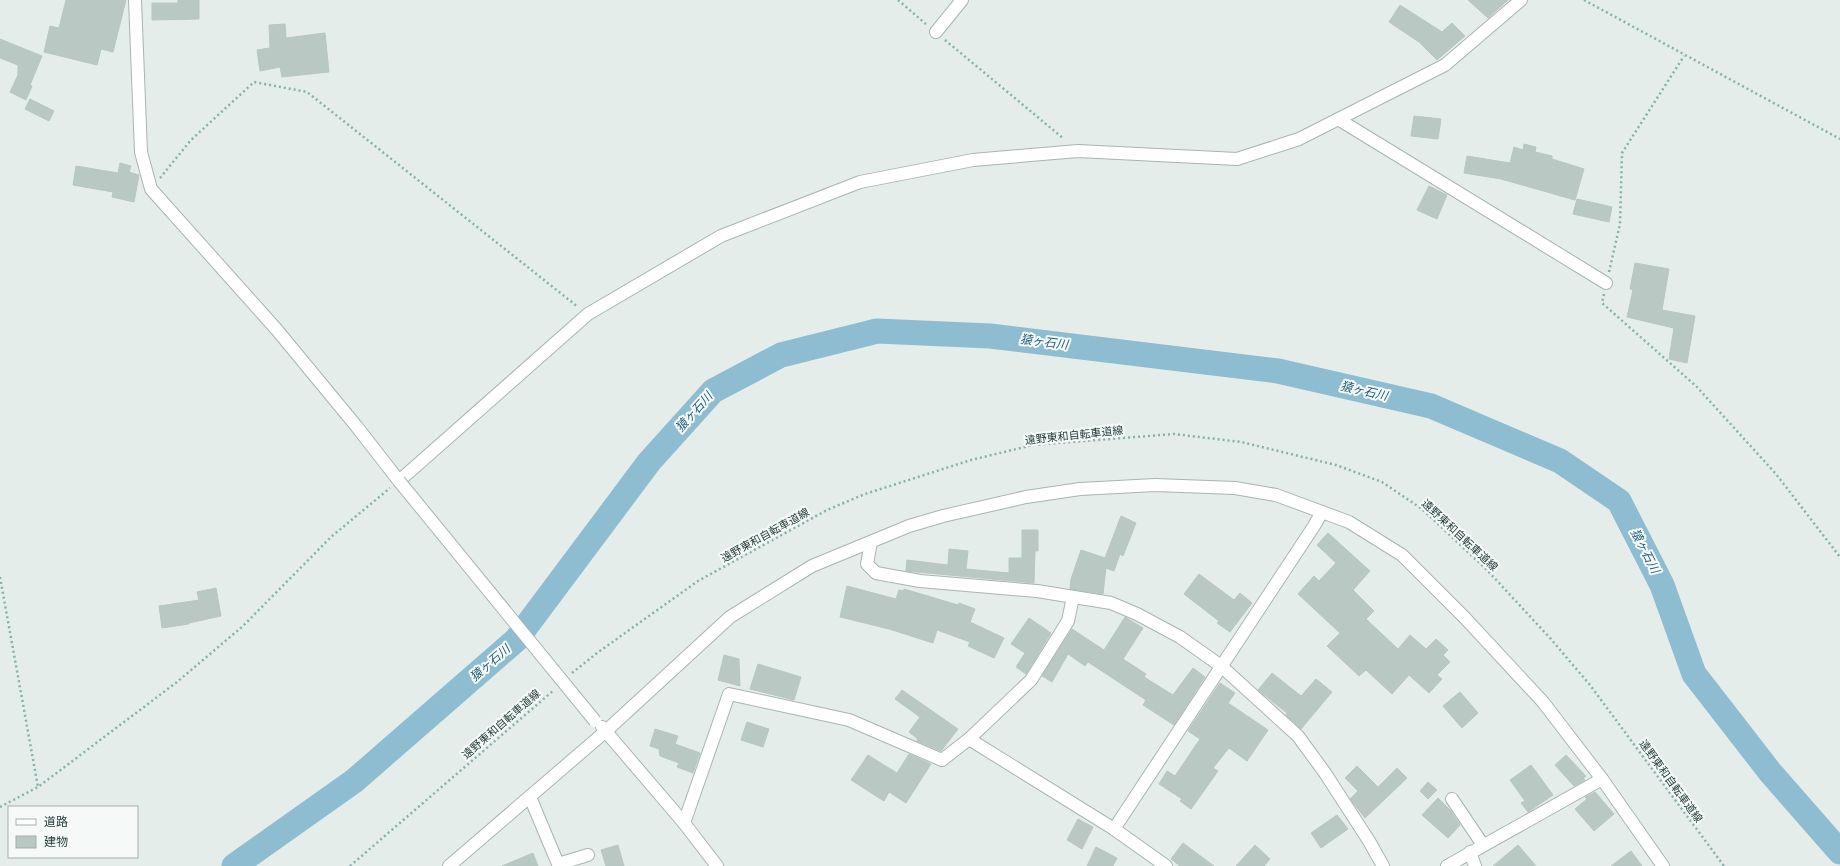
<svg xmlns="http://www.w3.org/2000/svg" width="1840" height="866" font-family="'Archivo Narrow','Noto Sans JP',sans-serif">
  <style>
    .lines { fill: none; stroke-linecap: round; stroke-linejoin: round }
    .river { stroke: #8ebcd1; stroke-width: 25 }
    .building { fill: #bac8c4; stroke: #b7c7c3 }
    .minor-casing { stroke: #a7b5b3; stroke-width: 14 }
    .path { stroke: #86b0aa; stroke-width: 2.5; stroke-dasharray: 2 3; stroke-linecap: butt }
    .minor { stroke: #fff; stroke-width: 12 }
    .minor-bridge-casing { stroke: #a7b5b3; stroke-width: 14; stroke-linecap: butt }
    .minor-bridge { stroke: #fff; stroke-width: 12 }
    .labels { text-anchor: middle; stroke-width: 4; stroke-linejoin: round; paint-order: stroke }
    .street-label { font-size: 11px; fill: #243f3c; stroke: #f5faf8 }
    .water-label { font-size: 12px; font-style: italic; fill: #1f5d7a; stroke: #f5faf8 }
  </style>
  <rect width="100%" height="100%" fill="#e5edeb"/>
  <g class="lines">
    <path class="river" d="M234 866 354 781 516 640 649 462 713 391 781 355 877 331 990 336 1278 371 1431 406 1560 461 1619 501 1662 585 1694 674 1770 772 1840 852"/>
  </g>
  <g class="building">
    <path d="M66 0H126L113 52 101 49 97 65 44 52 50 26 59 28Z"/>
    <path d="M178 0H199V19L152 20V3H178Z"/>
    <path d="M1468 0H1508L1488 18Z"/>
    <path d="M1400 5 1442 32 1452 23 1465 36 1437 60 1419 42 1389 22Z"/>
    <path d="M285 24 286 38 325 33 329 72 282 77 280 67 260 71 257 50 270 48 269 25Z"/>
    <path d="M0 39 42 56 30 85 32 86 26 100 10 92 18 75V65L0 58Z"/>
    <path d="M30 99 54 111 49 121 25 109Z"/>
    <path d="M1414 116 1441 119 1438 139 1411 136Z"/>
    <path d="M1524 144 1536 147 1535 152 1552 156V159L1584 169 1575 200 1501 179 1464 173 1467 156 1510 163 1514 147 1523 150Z"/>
    <path d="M120 163 131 166 129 172 139 175 134 202 112 197 113 192 73 185 76 166 118 173Z"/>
    <path d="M1429 186 1447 195 1437 219 1417 210Z"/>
    <path d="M1577 199 1612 207 1609 222 1573 214Z"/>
    <path d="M1635 263 1669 269 1662 310 1695 316 1687 363 1669 359 1674 328 1627 317 1633 290 1630 289Z"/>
    <path d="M1121 516 1136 523 1123 556 1120 554 1114 571 1106 568 1103 594 1070 589 1071 579 1081 550 1105 558Z"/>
    <path d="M1022 530H1038V551H1035L1034 583 906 571 907 560 948 565 949 549 968 551 966 569 1009 573V558H1022Z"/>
    <path d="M1328 533 1370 571 1353 590 1374 611 1366 619 1398 649 1410 635 1426 649 1436 639 1448 650 1443 655 1450 662 1437 675 1442 679 1429 693 1409 675 1392 694 1366 670 1359 676 1327 646 1340 633 1298 594 1314 576 1319 581 1336 563 1317 545Z"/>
    <path d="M1199 574 1234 600 1240 593 1252 603 1230 632 1217 623 1219 621 1184 594Z"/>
    <path d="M847 586 896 599 899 590 904 591V589L958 605 959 603 975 609 970 622 1004 638 994 658 968 646 970 642 937 630 933 643 889 629 840 617Z"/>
    <path d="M216 588 221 616 189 623V624L162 628 159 606 199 600 197 592Z"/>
    <path d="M1125 617 1143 628 1123 659 1146 674 1144 677 1173 695 1193 668 1205 677 1174 725 1143 705 1146 700 1088 662 1085 666 1068 654 1052 682 1042 676 1072 629 1104 650Z"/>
    <path d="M1029 618 1051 633 1026 674 1016 667 1025 653 1011 644Z"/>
    <path d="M724 655 739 659 740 686 718 680Z"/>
    <path d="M758 664 801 677 794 700 750 689Z"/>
    <path d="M1272 673 1301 696 1316 679 1332 692 1301 729 1286 715 1287 713 1258 690Z"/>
    <path d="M1220 683 1235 693 1228 703 1268 730 1247 761 1229 748 1213 768 1218 771 1191 809 1180 801 1182 799 1159 784 1167 771 1175 776 1200 739 1188 731Z"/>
    <path d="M902 690 958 729 941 751 917 741 918 739 909 732 920 717 895 699Z"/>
    <path d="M1460 692 1478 713 1462 728 1443 706Z"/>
    <path d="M747 722 769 729 763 747 741 740Z"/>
    <path d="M655 729 678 736 675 744 700 753 693 773 677 767 679 763 660 756 659 749 650 746Z"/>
    <path d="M909 754 931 764 906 803 889 792 884 801 851 780 868 755 897 773Z"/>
    <path d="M1566 755 1586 776 1583 778 1585 780 1574 786 1555 765Z"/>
    <path d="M1531 765 1553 795 1528 812 1521 803 1525 801 1510 780Z"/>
    <path d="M1357 766 1378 787 1397 768 1407 778 1365 818 1350 799 1358 791 1345 778Z"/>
    <path d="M1428 782 1437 790 1428 799 1420 791Z"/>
    <path d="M1595 792 1614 814 1594 831 1575 809 1587 799 1585 797Z"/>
    <path d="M1438 798 1450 810 1460 825 1448 838 1422 815Z"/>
    <path d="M1337 815 1348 829 1321 848 1311 833Z"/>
    <path d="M1078 819 1093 827 1082 849 1067 840Z"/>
    <path d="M1183 843 1214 866H1180L1171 859Z"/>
    <path d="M618 845 624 866H606L601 850Z"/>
    <path d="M1255 845 1270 859 1264 866H1236Z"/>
    <path d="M1518 845 1536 866H1493Z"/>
    <path d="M1096 847 1117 858 1113 866H1087Z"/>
    <path d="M1631 851 1642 866H1611Z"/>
    <path d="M533 853 538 866H502Z"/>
  </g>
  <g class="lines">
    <defs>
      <g id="minor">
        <path d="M135 0 141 152 151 189 277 330 357 427 399 481 588 314 721 236 860 182 973 160 1078 151 1237 159 1299 139 1445 65 1521 0"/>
        <path d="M936 32 962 0"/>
        <path d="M1338 119 1606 283"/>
        <path d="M871 542 867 564 876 573 920 581 1037 591 1111 603 1137 614 1180 637 1221 666 1298 736 1325 773 1369 841 1383 866"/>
        <path d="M602 727 684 823 717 866"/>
        <path d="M969 739 1031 680 1068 621 1073 597"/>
        <path d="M530 797 558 864 588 855"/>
        <path d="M1452 799 1483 845"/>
        <path d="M684 823 729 694 849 720 942 760 969 739 1114 829 1166 866"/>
        <path d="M1114 829 1314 526 1322 512"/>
        <path d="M1470 852 1475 866"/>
        <path d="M449 866 606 731 730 617 812 566 909 526 943 516 1026 497 1080 489 1155 485 1235 488 1276 495 1349 522 1402 555 1465 618 1543 702 1602 779 1663 866"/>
        <path d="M1447 866 1602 779"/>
      </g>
    </defs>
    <use href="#minor" class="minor-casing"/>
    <g class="path">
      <path d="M898 0 927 25"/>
      <path d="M1584 0 1840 139"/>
      <path d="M945 40 1064 139"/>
      <path d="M160 178 191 140 254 82 307 92 578 307"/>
      <path d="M1609 272 1620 224 1622 153 1684 56"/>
      <path d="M1604 294 1602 303 1696 386 1776 474 1840 557"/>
      <path d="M0 577 38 787"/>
      <path d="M572 673 597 653 698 581 827 510 865 494 971 460 1033 445 1174 434 1241 442 1336 465 1382 482 1422 509 1487 570 1550 638 1590 685 1724 866"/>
      <path d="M0 807 38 787 177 682 243 626 331 537 390 488"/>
      <path d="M350 866 554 690"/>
    </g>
    <use href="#minor" class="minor"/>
    <defs>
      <path id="minor-bridge" d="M399 481 595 721"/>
    </defs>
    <use href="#minor-bridge" class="minor-bridge-casing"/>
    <use href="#minor-bridge" class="minor-bridge"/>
  </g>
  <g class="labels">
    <g class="street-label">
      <text transform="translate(1074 435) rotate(-6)" y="4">遠野東和自転車道線</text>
      <text transform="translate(765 535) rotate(-29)" y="4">遠野東和自転車道線</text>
      <text transform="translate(1460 535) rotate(43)" y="4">遠野東和自転車道線</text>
      <text transform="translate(501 724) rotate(-41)" y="4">遠野東和自転車道線</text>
      <text transform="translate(1671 781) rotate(54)" y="4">遠野東和自転車道線</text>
    </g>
    <g class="water-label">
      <text transform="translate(1044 342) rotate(7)" y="4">猿ヶ石川</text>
      <text transform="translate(1364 391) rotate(13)" y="4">猿ヶ石川</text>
      <text transform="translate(694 412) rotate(-48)" y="4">猿ヶ石川</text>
      <text transform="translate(1645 551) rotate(63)" y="4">猿ヶ石川</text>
      <text transform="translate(490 663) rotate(-41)" y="4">猿ヶ石川</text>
    </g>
  </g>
  <rect x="8" y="806" width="130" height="52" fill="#f5faf8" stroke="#a1afad"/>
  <rect x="16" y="819" width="20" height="6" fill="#ffffff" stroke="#a1afad"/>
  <text x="44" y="826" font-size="12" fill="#243f3c">道路</text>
  <rect x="16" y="836" width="20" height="12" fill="#bac8c4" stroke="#a1afad"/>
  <text x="44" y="846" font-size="12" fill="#243f3c">建物</text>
</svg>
